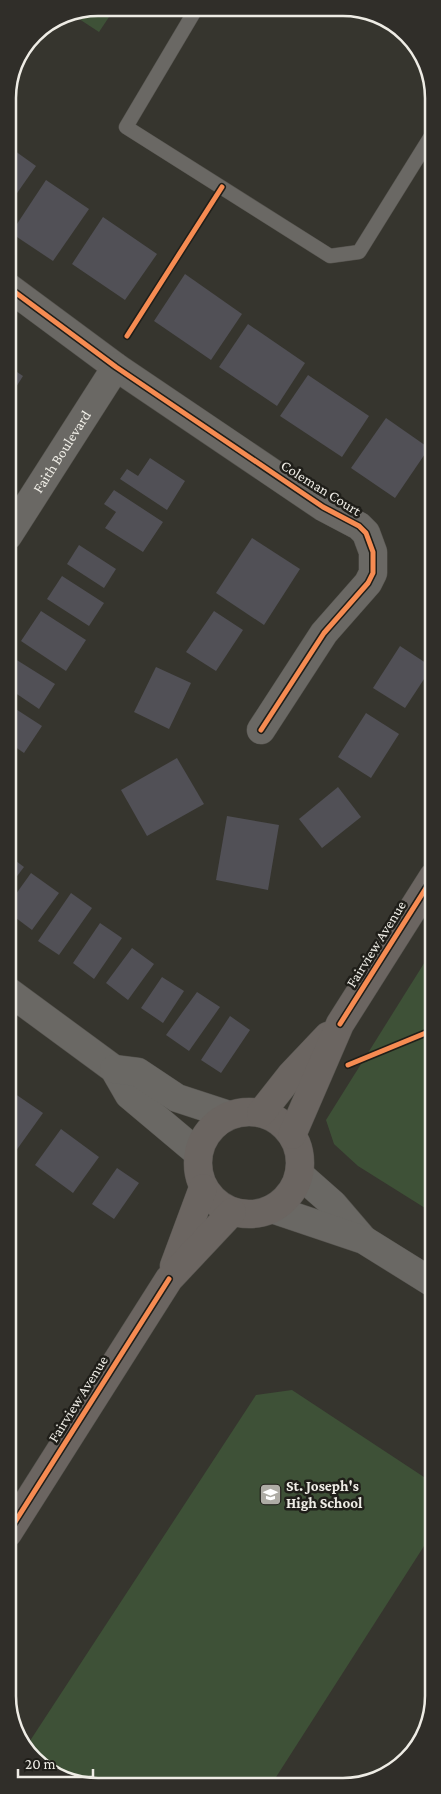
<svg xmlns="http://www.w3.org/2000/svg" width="441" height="1794" font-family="'Crimson Pro',serif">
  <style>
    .green { fill: #3e5137 }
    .building { fill: #515056 }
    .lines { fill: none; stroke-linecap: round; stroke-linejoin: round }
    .service-casing { stroke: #54524d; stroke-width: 15 }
    .minor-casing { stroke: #54524d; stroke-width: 29 }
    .tertiary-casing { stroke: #54524d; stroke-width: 29 }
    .secondary-casing { stroke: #54524d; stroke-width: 29 }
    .service { stroke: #6a6864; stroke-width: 14 }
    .minor { stroke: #6a6864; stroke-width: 28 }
    .tertiary { stroke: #6a6864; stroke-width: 28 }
    .secondary { stroke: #6b6561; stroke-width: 28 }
    .cycleway-casing { stroke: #1f1e19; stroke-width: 8 }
    .cycleway { stroke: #f68b52; stroke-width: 5 }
    .labels { text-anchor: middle; stroke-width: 5; stroke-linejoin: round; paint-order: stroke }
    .street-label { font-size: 15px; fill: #eeece5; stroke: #1f1e19 }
    .poi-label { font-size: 15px; font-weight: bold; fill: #eeece5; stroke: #1f1e19; text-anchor: start }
    .rim { fill: none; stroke: #eeece5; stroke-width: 2.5 }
  </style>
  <rect width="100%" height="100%" fill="#36352e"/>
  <g class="green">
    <path d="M98 8H115L99 32 70 13Z"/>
    <path d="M433 949V1213L358 1166 334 1144 326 1120Z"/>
    <path d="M292 1390 433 1483V1532L271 1785H80L30 1756 26 1747 256 1395Z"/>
  </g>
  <g class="building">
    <path d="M8 146 36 166 8 206Z"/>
    <path d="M46 180 89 209 53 261 11 233Z"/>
    <path d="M103 217 157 254 125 300 72 264Z"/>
    <path d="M185 274 242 314 211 360 154 321Z"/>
    <path d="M248 324 305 363 277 406 219 367Z"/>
    <path d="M8 366 23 376 11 395 8 393Z"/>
    <path d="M308 375 369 416 342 457 280 416Z"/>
    <path d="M386 418 429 448 395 498 351 468Z"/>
    <path d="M150 458 185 481 167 510 120 479 127 469 138 476Z"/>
    <path d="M114 490 163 522 143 552 105 528 116 512 104 504Z"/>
    <path d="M433 500V525H432L425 502Z"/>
    <path d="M252 538 300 569 264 625 216 593Z"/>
    <path d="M79 545 116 569 104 588 67 564Z"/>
    <path d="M62 576 104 603 89 626 47 599Z"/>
    <path d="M433 605V633L424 630Z"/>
    <path d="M41 611 86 640 66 671 21 641Z"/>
    <path d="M214 611 243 630 216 671 186 652Z"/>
    <path d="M400 646 432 667 405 708 373 688Z"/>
    <path d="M12 657 55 684 39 709 8 688V664Z"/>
    <path d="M156 667 191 683 169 729 134 712Z"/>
    <path d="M8 704 42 726 24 753 8 742Z"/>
    <path d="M366 713 399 734 371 778 338 757Z"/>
    <path d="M8 756 15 760 8 770Z"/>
    <path d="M177 758 204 804 147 836 121 790Z"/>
    <path d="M338 787 361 817 322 848 299 819Z"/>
    <path d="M227 816 279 825 268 890 216 880Z"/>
    <path d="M8 855 24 867 8 888Z"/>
    <path d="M31 873 59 893 32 930 8 912V905Z"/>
    <path d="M71 893 92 908 59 955 38 941Z"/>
    <path d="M100 923 122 938 94 979 73 963Z"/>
    <path d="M132 948 154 964 128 1000 106 983Z"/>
    <path d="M162 977 184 991 163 1023 141 1008Z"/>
    <path d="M197 992 220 1007 189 1051 166 1035Z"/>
    <path d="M230 1016 250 1030 221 1073 201 1060Z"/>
    <path d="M8 1089 43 1113 8 1162Z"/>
    <path d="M61 1129 99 1157 73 1193 35 1165Z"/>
    <path d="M117 1168 139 1183 114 1219 92 1204Z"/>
  </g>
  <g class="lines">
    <defs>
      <path id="service" d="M196 9 126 127 330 256 359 252 433 133"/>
      <g id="minor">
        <path d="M8 287 116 367 323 507 359 526 366 533 373 552V573L368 583 324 633 261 730"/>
        <path id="s1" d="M8 536 116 367"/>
        <path d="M8 991 114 1069 129 1095 198 1153"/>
        <path d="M114 1069 138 1072 177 1098 229 1115"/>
      </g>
      <g id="tertiary">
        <path d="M299 1174 333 1204 363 1239"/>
        <path d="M272 1209 364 1240 433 1283"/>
      </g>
      <g id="secondary">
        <circle cx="249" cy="1163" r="51"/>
        <path d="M261 1113 291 1075 328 1036"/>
        <path d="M292 1135 340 1024 433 877"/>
        <path d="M174 1266 203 1188"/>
        <path d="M8 1533 169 1279 232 1212"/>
      </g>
    </defs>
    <use href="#service" class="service-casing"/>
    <use href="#minor" class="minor-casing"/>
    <use href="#tertiary" class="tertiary-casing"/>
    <use href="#secondary" class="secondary-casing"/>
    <use href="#service" class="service"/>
    <use href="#minor" class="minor"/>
    <use href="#tertiary" class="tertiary"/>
    <use href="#secondary" class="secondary"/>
    <defs>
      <g id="cycleway">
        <path d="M8 287 116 367 323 507 359 526 366 533 373 552V573L368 583 324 633 261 730"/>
        <path d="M127 336 222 187"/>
        <path d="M340 1024 433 877"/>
        <path d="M348 1065 433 1030"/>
        <path d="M8 1533 169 1279"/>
      </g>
    </defs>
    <use href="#cycleway" class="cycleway-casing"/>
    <use href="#cycleway" class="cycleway"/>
  </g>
  <defs>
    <symbol id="school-square" viewBox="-11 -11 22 22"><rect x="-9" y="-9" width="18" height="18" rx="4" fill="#aeaca5" stroke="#1f1e19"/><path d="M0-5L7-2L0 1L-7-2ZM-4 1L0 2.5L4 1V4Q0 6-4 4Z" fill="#fff"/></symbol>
  </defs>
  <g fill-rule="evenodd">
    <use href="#school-square" x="258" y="1482" width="25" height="25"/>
  </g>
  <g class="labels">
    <g class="street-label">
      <text dy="5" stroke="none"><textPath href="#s1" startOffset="100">Faith Boulevard</textPath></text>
      <text transform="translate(321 488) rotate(32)" y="5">Coleman Court</text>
      <text transform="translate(376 944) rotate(-58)" y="5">Fairview Avenue</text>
      <text transform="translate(78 1399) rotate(-58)" y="5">Fairview Avenue</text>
    </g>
    <g class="poi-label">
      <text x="286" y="1491">St. Joseph's<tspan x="286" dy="17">High School</tspan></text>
    </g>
  </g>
  <path d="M0 0H441V1794H0ZM98 16H343A82 82 0 0 1 425 98V1696A82 82 0 0 1 343 1778H98A82 82 0 0 1 16 1696V98A82 82 0 0 1 98 16Z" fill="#302e29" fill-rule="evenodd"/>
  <path class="rim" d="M98 16H343A82 82 0 0 1 425 98V1696A82 82 0 0 1 343 1778H98A82 82 0 0 1 16 1696V98A82 82 0 0 1 98 16Z"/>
  <path d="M18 1769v8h75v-8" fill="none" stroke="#eeece5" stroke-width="2.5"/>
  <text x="25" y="1769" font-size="15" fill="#eeece5" stroke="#1f1e19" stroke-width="4" paint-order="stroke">20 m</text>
</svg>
